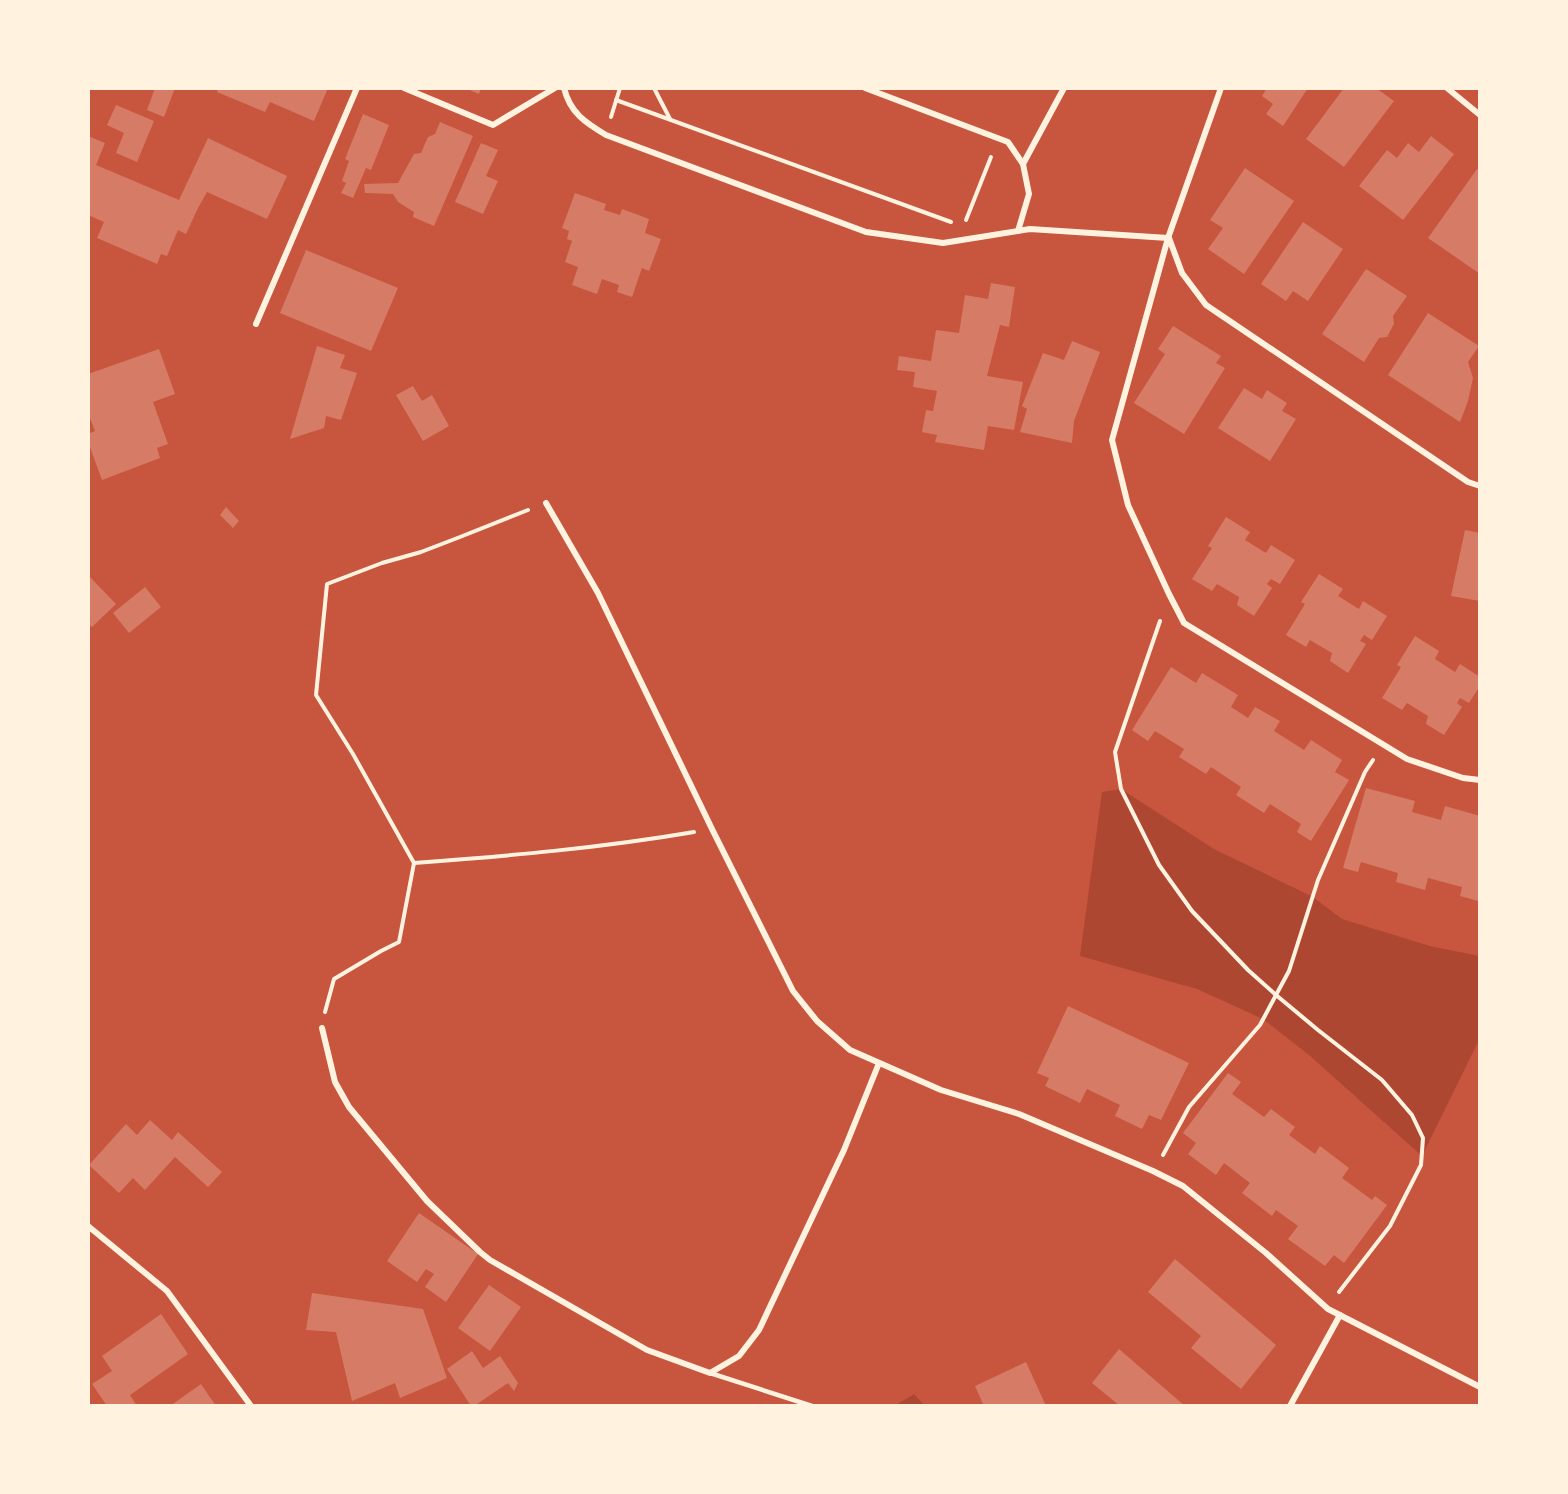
<svg xmlns="http://www.w3.org/2000/svg" width="1568" height="1494" font-family="Commissioner,sans-serif">
  <style>
    .green { fill: #ae4732 }
    .building { fill: #d67c66 }
    .lines { fill: none; stroke-linecap: round; stroke-linejoin: round }
    .path { stroke: #fff3e0; stroke-width: 4 }
    .service { stroke: #fff3e0; stroke-width: 4.5 }
    .minor { stroke: #fff3e0; stroke-width: 6 }
  </style>
  <rect width="100%" height="100%" fill="#c8553d"/>
  <g class="green">
    <path d="M1121 789 1214 849 1313 897 1342 919 1430 946 1479 956V1040L1422 1156 1309 1055 1263 1019 1197 989 1080 956 1102 792Z"/>
    <path d="M914 1394 924 1405H896Z"/>
  </g>
  <g class="building">
    <path d="M155 88H175L164 117 147 110Z"/>
    <path d="M218 88H328L314 121 270 102 265 112 217 92Z"/>
    <path d="M465 88H481L479 94Z"/>
    <path d="M1267 88H1308L1283 126 1266 114 1273 104 1262 96Z"/>
    <path d="M1344 88H1376L1394 101 1344 167 1306 139Z"/>
    <path d="M116 105 154 121 137 162 116 153 124 133 107 125Z"/>
    <path d="M363 114 389 125 371 170 366 168 353 198 341 193 346 183 342 181 349 161 345 159Z"/>
    <path d="M440 122 473 136 434 226 413 217 414 212 398 202 393 194 365 193 364 184 398 183 414 154 421 153 428 137 435 134Z"/>
    <path d="M88 136 105 143 96 165 179 200 208 138 287 176 267 219 207 192 198 208 186 234 178 230 167 256 161 254 157 264 97 238 104 222 88 215Z"/>
    <path d="M1431 136 1454 154 1403 220 1359 186 1387 150 1397 158 1408 143 1419 152Z"/>
    <path d="M481 143 498 150 486 176 498 181 483 214 455 202Z"/>
    <path d="M1245 168 1294 201 1244 274 1208 249 1223 228 1210 220Z"/>
    <path d="M1477 169 1480 171V274L1428 238Z"/>
    <path d="M575 193 606 204 604 210 620 215 622 209 649 219 645 233 661 239 649 271 642 268 632 297 617 292 619 285 602 279 597 294 572 285 578 267 565 262 572 241 567 239 569 231 562 228Z"/>
    <path d="M1303 222 1343 249 1308 301 1293 291 1286 301 1261 284Z"/>
    <path d="M306 250 398 288 371 351 280 313Z"/>
    <path d="M1366 269 1407 296 1393 316 1394 324 1387 337 1379 338 1364 362 1322 334Z"/>
    <path d="M991 283 1015 287 1009 327 1000 325 987 376 1023 382 1014 430 988 426 984 450 935 442 937 435 922 432 926 410 933 411 937 391 913 387 915 372 897 370 899 356 931 361 936 330 959 333 965 295 988 299Z"/>
    <path d="M1428 313 1479 346 1468 362 1473 378 1468 401 1460 422 1388 375Z"/>
    <path d="M1173 326 1221 356 1216 363 1225 368 1184 434 1134 403 1165 354 1158 349Z"/>
    <path d="M1072 341 1100 352 1074 421 1072 443 1020 432 1027 409 1022 406 1043 353 1064 360Z"/>
    <path d="M317 346 345 355 340 368 357 373 341 420 326 416 324 428 290 439Z"/>
    <path d="M159 349 175 394 153 402 168 444 157 448 160 458 102 480 88 442V434L95 431 88 413V374Z"/>
    <path d="M413 386 422 401 432 395 449 426 423 441 396 395Z"/>
    <path d="M1244 388 1262 399 1267 390 1287 403 1282 411 1296 419 1270 461 1218 428Z"/>
    <path d="M226 507 239 521 233 528 220 515Z"/>
    <path d="M1226 517 1250 532 1245 540 1266 553 1271 545 1295 560 1280 584 1271 579 1267 584 1272 588 1254 616 1237 605 1239 597 1217 584 1212 591 1192 579 1212 548 1208 546Z"/>
    <path d="M1465 530 1480 533V601L1451 596Z"/>
    <path d="M1319 574 1343 589 1338 596 1359 609 1363 601 1387 616 1372 640 1364 635 1360 641 1366 644 1348 673 1330 661 1332 653 1310 640 1306 647 1286 635 1305 604 1301 602Z"/>
    <path d="M88 575 116 604 92 627 88 624Z"/>
    <path d="M145 587 161 607 129 633 113 613Z"/>
    <path d="M1415 636 1439 651 1435 659 1455 672 1460 664 1480 677V686L1469 703 1460 698 1457 703 1462 707 1444 735 1426 724 1428 716 1407 703 1402 710 1382 698 1401 667 1397 665Z"/>
    <path d="M1171 667 1196 683 1202 673 1238 695 1231 707 1248 718 1255 707 1280 721 1274 731 1304 750 1311 740 1342 760 1335 772 1349 780 1311 841 1297 832 1301 824 1270 804 1264 813 1236 795 1241 787 1211 767 1206 774 1179 757 1184 749 1155 731 1148 741 1132 730Z"/>
    <path d="M1366 788 1415 801 1412 812 1441 820 1445 806 1480 816V897L1478 901 1460 896 1462 887 1428 878 1425 890 1396 882 1398 873 1361 862 1358 872 1343 868Z"/>
    <path d="M1068 1006 1189 1063 1161 1120 1149 1115 1142 1129 1115 1116 1120 1105 1087 1089 1080 1103 1045 1086 1049 1078 1037 1073Z"/>
    <path d="M1228 1073 1241 1082 1232 1094 1264 1117 1271 1109 1295 1127 1289 1135 1315 1154 1320 1146 1349 1168 1342 1178 1372 1200 1375 1196 1387 1205 1344 1263 1334 1255 1325 1266 1288 1239 1298 1226 1276 1210 1272 1216 1242 1193 1250 1183 1224 1163 1216 1175 1188 1154 1196 1143 1183 1133Z"/>
    <path d="M150 1120 172 1140 178 1132 222 1172 208 1187 175 1157 145 1190 133 1178 119 1193 89 1165 126 1124 137 1135Z"/>
    <path d="M419 1213 478 1254 446 1302 425 1287 434 1274 426 1269 417 1282 387 1261Z"/>
    <path d="M1175 1259 1276 1345 1241 1389 1191 1348 1201 1336 1148 1292Z"/>
    <path d="M489 1285 521 1307 490 1351 458 1328Z"/>
    <path d="M312 1293 423 1309 447 1378 400 1398 395 1383 352 1401 336 1332 306 1330Z"/>
    <path d="M161 1314 188 1354 130 1395 137 1406H107L92 1384 112 1371 102 1356Z"/>
    <path d="M1119 1349 1185 1406H1120L1092 1383Z"/>
    <path d="M472 1351 483 1368 500 1356 518 1383 514 1391 508 1383 474 1406H471L447 1369Z"/>
    <path d="M1026 1362 1046 1406H984L975 1386Z"/>
    <path d="M201 1384 216 1406H170Z"/>
  </g>
  <g class="lines">
    <g class="path">
      <path d="M654 88 670 119"/>
      <path d="M616 100 951 222"/>
      <path d="M611 117 620 88"/>
      <path d="M966 220 991 157"/>
      <path d="M1160 621 1115 752 1121 789 1159 865 1192 911 1248 970 1276 995 1318 1030 1382 1080 1412 1115 1423 1138 1421 1165 1390 1226 1339 1292"/>
      <path d="M414 863C507 856 601 848 694 832"/>
      <path d="M325 1012 334 979 381 951 399 942 414 863 353 754 316 695 327 584 382 563 421 552 460 537 528 510"/>
      <path d="M1163 1155 1189 1107 1260 1025 1276 995 1289 971 1318 880 1365 772 1373 760"/>
    </g>
    <path class="service" d="M710 1373 812 1406"/>
    <g class="minor">
      <path d="M404 88 493 125 555 88"/>
      <path d="M564 88C570 113 586 123 606 135L866 232 943 243 1030 229 1168 238"/>
      <path d="M865 88 1008 142 1023 164 1029 194 1018 231"/>
      <path d="M1221 88 1168 238 1112 440 1128 505 1169 594 1184 623 1407 759 1463 778 1480 780"/>
      <path d="M1447 88 1480 115"/>
      <path d="M1023 164 1064 88"/>
      <path d="M1169 238 1182 273 1206 305 1468 482 1480 486"/>
      <path d="M256 324 357 88"/>
      <path d="M546 503 598 593 712 829 793 991 817 1021 850 1050 941 1090 1019 1114 1153 1171 1183 1186 1266 1253 1328 1309 1480 1387"/>
      <path d="M322 1028 335 1082 349 1107 427 1201 480 1252 490 1260 647 1350 710 1373 739 1356 759 1330 844 1150 879 1063"/>
      <path d="M88 1226 167 1291 251 1406"/>
      <path d="M1290 1406 1340 1315"/>
    </g>
  </g>
  <rect width="1568" height="1494" fill="none" stroke="#fff3e0" stroke-width="180"/>
</svg>
